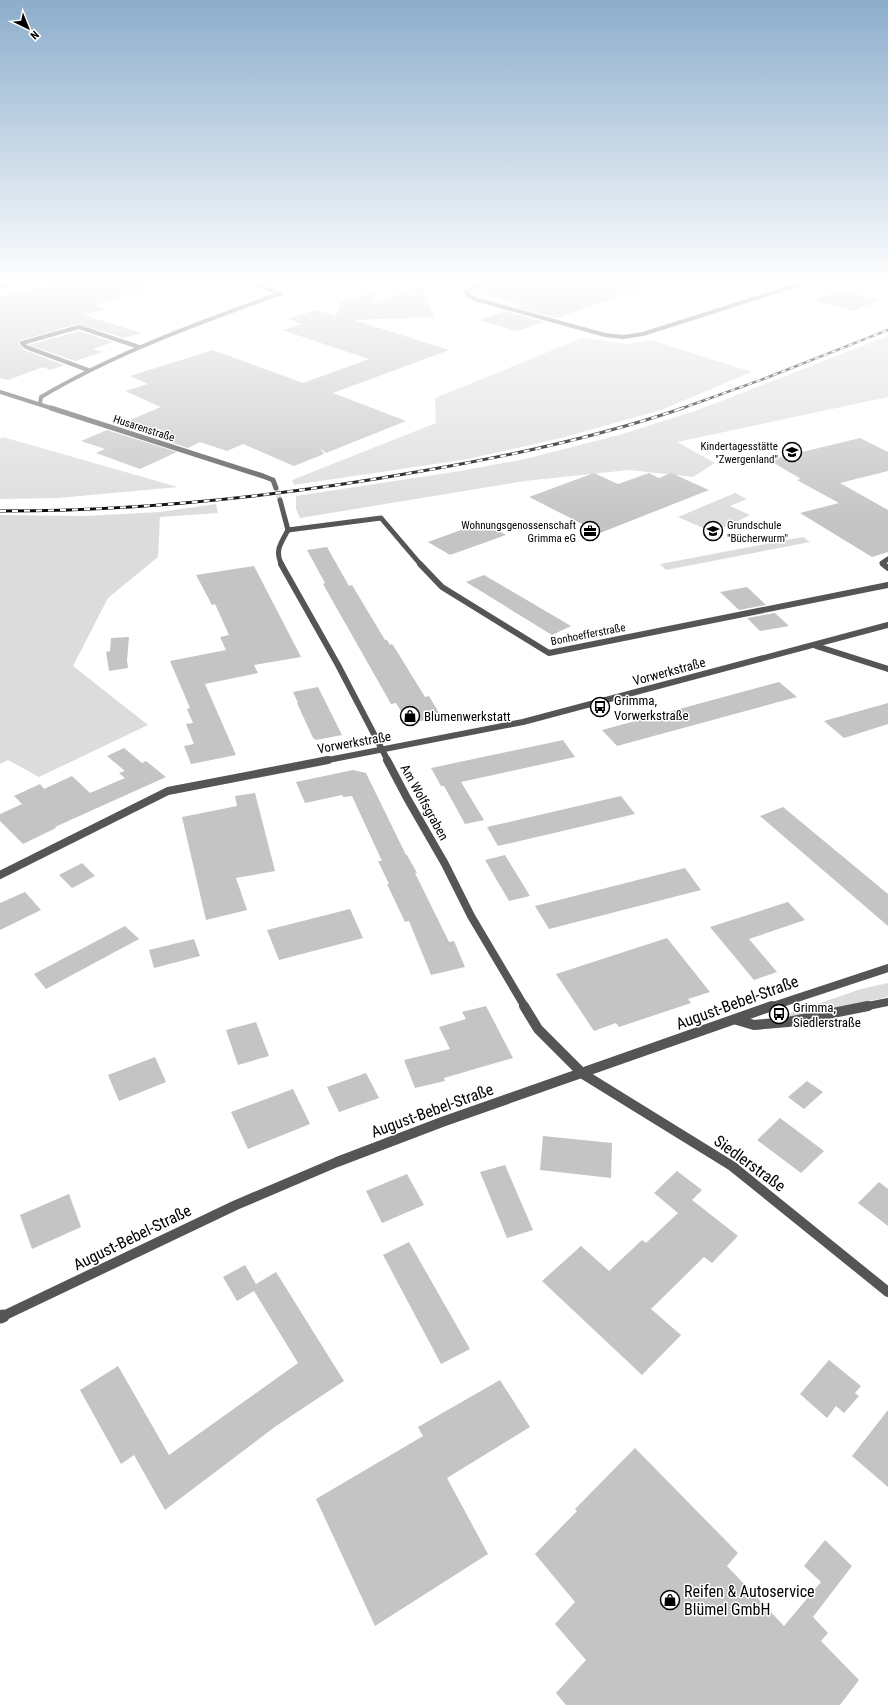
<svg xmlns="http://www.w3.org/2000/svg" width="888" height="1705" font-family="'Roboto Condensed',sans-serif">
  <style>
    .green { fill: #dcdcdc }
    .building { fill: #c4c4c4 }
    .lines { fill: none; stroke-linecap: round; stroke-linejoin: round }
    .street-tunnel { stroke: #d9d9d9; stroke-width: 5; stroke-dasharray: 5 2.5; stroke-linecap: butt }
    .street-far5 { stroke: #555; stroke-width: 4 }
    .street-far4 { stroke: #555; stroke-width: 5 }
    .street-far3 { stroke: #555; stroke-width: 6 }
    .street-far2 { stroke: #555; stroke-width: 8 }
    .street-far1 { stroke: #555; stroke-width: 10 }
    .street { stroke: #555; stroke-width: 13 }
    .secondary { stroke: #222; stroke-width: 4 }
    .rail-far1-casing { stroke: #000; stroke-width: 2.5 }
    .rail-casing { stroke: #000; stroke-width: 3 }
    .rail-far1 { stroke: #fff; stroke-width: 1.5; stroke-dasharray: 4.5; stroke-linecap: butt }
    .rail { stroke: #fff; stroke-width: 2; stroke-dasharray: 6; stroke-linecap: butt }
    .labels { text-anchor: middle; stroke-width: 3; stroke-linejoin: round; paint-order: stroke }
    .far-street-label { font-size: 11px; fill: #000; stroke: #fff }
    .far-poi-label { font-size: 11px; fill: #000; stroke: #fff; text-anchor: end }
    .street-label { font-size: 13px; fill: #000; stroke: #fff }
    .poi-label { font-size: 13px; fill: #000; stroke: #fff; text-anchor: start }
    .near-street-label { font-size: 16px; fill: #000; stroke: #fff }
    .near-poi-label { font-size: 16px; fill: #000; stroke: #fff; text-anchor: start }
  </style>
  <rect width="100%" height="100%" fill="#fff"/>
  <g class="green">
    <path d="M888 336V397L677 442 715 463 693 477 629 470 525 481 300 518 296 509V496L460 471 525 459 619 435 695 411Z"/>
    <path d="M582 338 628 344 651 340 752 372 661 410 561 438 468 459 294 485 292 480 436 423 435 398Z"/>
    <path d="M3 437 178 487 58 498 0 499V438Z"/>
    <path d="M735 493 747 499 730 506 750 515 738 521 743 524 733 528 726 526 712 532 678 517Z"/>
    <path d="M216 504 218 513 160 517 158 557 108 598 73 666 148 725 39 777 8 760 0 764V515L84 516 160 512Z"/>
    <path d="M803 537 810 542 666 570 660 564Z"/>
    <path d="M888 983V997L791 1017 788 1014 861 989Z"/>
  </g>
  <g class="building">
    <path d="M45 285H146L147 289 94 305 105 309 84 315 141 333 124 338 78 324 21 340 19 344 24 350 64 365 50 370 43 367 8 380 0 378V296Z"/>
    <path d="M420 285H422L434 317 354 320 449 350 333 393 406 421 326 453 320 448 324 454 294 466 243 444 227 451 200 442 188 448 118 425 161 407 125 391 148 384 130 376 213 350 303 383 369 359 282 330 302 324 288 319 316 310 336 316 341 302 375 291 371 305Z"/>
    <path d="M480 285H643L644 288 556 318 516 307 522 305 474 291 479 288Z"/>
    <path d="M841 290 880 300 853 311 812 300Z"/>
    <path d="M505 311 544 322 517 331 479 320Z"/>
    <path d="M79 331 113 342 93 349 103 352 75 361 29 345Z"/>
    <path d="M107 430 177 452 140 469 96 453 105 449 81 441Z"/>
    <path d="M860 438 888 452V471L840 483 888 510V552L872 557 800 513 839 503 797 480 801 479 769 460Z"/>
    <path d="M594 473 618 484 649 473 659 478 671 473 709 490 600 533 529 497Z"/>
    <path d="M483 522 506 535 450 555 428 542Z"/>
    <path d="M327 547 349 586 352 585 385 640H387L390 645 392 644 398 653 425 697 429 696 439 713 435 714 438 718 408 723 396 703 391 704 323 584 325 583 307 550Z"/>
    <path d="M254 566 301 657 254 665 258 673 205 684 236 755 191 764 184 746 194 744 186 724 193 723 187 709 190 708 170 661 226 650 220 637 229 635 215 604 212 605 196 575Z"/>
    <path d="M484 575 554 616 571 626 552 635 466 582Z"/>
    <path d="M747 587 766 605 739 610 720 592Z"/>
    <path d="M775 613 789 626 760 631 747 618Z"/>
    <path d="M129 637 127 660 128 668 109 671 106 652 110 651 111 638Z"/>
    <path d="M779 682 797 697 617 746 602 730Z"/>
    <path d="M318 687 342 735 316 740 313 738 297 703H298L293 692Z"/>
    <path d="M888 703V724L844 738 824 721Z"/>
    <path d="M563 740 575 757 461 782 484 820 465 824 444 786H441L431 768Z"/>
    <path d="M124 748 142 763 146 761 166 777 55 827 56 828 23 844 0 821V814L22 804 14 796 40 784 44 789 72 776 90 793 125 778 119 773 125 771 107 756Z"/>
    <path d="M353 770 366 773 406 855H407L417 873H415L449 942 454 941 465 967 431 975 409 921 405 922 387 884H389L378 861H382L352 796 343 797 342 795 305 803 296 782Z"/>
    <path d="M255 793 275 871 236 878 247 910 206 920 182 817 237 806 235 796Z"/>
    <path d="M621 796 635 814 498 846 487 827Z"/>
    <path d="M783 807 888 894V926L760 816Z"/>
    <path d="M505 855 530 896 509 901 485 860Z"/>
    <path d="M82 863 95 876 72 888 59 875Z"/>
    <path d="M685 868 701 890 549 929 535 906Z"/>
    <path d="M25 892 41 910 0 930V903Z"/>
    <path d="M788 902 805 920 749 939 777 972 754 980 710 927Z"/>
    <path d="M350 909 363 938 279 960 267 930Z"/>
    <path d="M125 926 139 939 46 989 34 974Z"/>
    <path d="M667 938 710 992 688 999 691 1003 619 1027 616 1023 594 1031 556 974Z"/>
    <path d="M194 939 200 956 154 968 149 950Z"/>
    <path d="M486 1006 513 1058 444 1078 445 1081 415 1088 404 1060 450 1049 439 1027 466 1019 462 1012Z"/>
    <path d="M256 1022 269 1056 238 1065 226 1030Z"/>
    <path d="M155 1057 166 1082 119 1101 108 1075Z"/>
    <path d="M366 1073 379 1098 339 1112 327 1087Z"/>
    <path d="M807 1081 823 1092 804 1109 788 1097Z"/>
    <path d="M293 1089 310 1124 248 1149 231 1112Z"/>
    <path d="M780 1118 824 1151 801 1173 757 1140Z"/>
    <path d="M543 1136 612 1143 611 1178 540 1170Z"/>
    <path d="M505 1165 533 1230 507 1238 480 1172Z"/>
    <path d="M677 1171 702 1190 692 1200 738 1236 712 1263 704 1257 651 1309 681 1335 642 1375 542 1281 581 1246 609 1271 642 1240 646 1243 678 1213 654 1193Z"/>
    <path d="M407 1174 424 1205 382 1223 366 1191Z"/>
    <path d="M879 1182 888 1189V1226L858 1203Z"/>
    <path d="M69 1194 81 1227 32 1249 20 1215Z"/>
    <path d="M409 1242 470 1349 441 1364 383 1255Z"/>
    <path d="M245 1265 256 1284 276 1272 344 1381 276 1426 165 1510 134 1455 121 1464 80 1390 118 1366 169 1455 298 1363 254 1291 237 1301 223 1277Z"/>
    <path d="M829 1360 861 1386 855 1393 859 1396 844 1413 836 1406 827 1418 800 1394Z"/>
    <path d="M500 1380 530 1427 447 1478 488 1554 375 1626 316 1499 423 1436 418 1427Z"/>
    <path d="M888 1410V1487L852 1456Z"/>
    <path d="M635 1448 738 1553 727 1566 784 1626 821 1582 804 1566 825 1540 852 1566 813 1617 828 1633 821 1641 859 1680 840 1705H566L556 1693 586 1660 555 1624 575 1602 535 1554 577 1511 575 1509Z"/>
  </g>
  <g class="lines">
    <path class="street-tunnel" d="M276 488 280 500"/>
    <g class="street-far5">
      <path d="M477 285 466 292 469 296 478 300 605 335 623 337 643 334 797 285"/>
      <path d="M88 370 26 347 22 343 79 327 139 347"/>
      <path d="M0 392 54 409"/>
      <path d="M40 404 41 397C117 352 199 323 281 293L256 285"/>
    </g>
    <g class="street-far4">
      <path d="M51 408 263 476 273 480 276 488"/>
      <path d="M280 500 288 530"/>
      <path d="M288 530 381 518 421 565"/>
      <path d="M282 565C274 551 281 543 288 530"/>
      <path d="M884 565 882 563 888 559"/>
    </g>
    <g class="street-far3">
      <path d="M281 564 338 665 388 761"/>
      <path d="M420 564 442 587 549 653 888 585"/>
      <path d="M883 564 888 568"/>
      <path d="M816 646 888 669"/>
      <path d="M323 761 523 722 888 625"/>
    </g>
    <g class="street-far2">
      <path d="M387 760 407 798 445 864 471 916 525 1007"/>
      <path d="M0 875 168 791 328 760"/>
      <path d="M770 1007 888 968"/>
      <path d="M863 1007 888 1002"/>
    </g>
    <g class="street-far1">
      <path d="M524 1006 538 1029 583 1074 732 1166 888 1292"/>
      <path d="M737 1020 754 1025 788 1022 868 1006"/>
      <path d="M1 1317 236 1205 337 1162 442 1122 772 1006"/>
    </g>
    <path class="street" d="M0 1317 3 1316"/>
    <path class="secondary" d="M0 286 5 285"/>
    <defs>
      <path id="rail-far1" d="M680 409 766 378 888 330"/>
      <path id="rail" d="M0 511C141 511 283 496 422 471 510 456 598 437 683 408"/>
    </defs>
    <use href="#rail-far1" class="rail-far1-casing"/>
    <use href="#rail" class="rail-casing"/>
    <use href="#rail-far1" class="rail-far1"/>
    <use href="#rail" class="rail"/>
  </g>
  <linearGradient id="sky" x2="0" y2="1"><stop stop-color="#8cadcc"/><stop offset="0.54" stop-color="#fff"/><stop offset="1" stop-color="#fff" stop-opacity="0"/></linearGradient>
  <rect width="888" height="523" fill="url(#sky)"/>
  <defs>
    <symbol id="school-ring" viewBox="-11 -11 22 22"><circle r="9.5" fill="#fff" stroke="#000" stroke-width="1.5"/><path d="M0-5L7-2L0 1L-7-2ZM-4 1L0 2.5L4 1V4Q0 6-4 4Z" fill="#000"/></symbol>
    <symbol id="office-ring" viewBox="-11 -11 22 22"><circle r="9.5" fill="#fff" stroke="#000" stroke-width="1.5"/><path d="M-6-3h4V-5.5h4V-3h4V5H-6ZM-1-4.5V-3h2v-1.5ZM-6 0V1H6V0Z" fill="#000"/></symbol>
    <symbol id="bus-ring" viewBox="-11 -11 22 22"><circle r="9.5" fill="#fff" stroke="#000" stroke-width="1.5"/><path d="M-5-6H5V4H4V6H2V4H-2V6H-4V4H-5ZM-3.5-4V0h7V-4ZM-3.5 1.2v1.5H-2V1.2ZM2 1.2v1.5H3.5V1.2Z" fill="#000"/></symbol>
    <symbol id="shop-ring" viewBox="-11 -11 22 22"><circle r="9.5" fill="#fff" stroke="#000" stroke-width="1.5"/><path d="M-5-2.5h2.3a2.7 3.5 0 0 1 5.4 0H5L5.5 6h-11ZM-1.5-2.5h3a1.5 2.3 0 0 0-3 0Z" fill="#000"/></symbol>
  </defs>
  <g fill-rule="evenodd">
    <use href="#school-ring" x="781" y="441" width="22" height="22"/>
    <use href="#office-ring" x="579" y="520" width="22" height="22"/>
    <use href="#school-ring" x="702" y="520" width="22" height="22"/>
    <use href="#bus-ring" x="589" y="696" width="22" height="22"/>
    <use href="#shop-ring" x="399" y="705" width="22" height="22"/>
    <use href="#bus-ring" x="768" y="1003" width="22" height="22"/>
    <use href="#shop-ring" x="659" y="1589" width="22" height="22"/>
  </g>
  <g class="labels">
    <g class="far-street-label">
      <text transform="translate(144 428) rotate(18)" y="4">Husarenstraße</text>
      <text transform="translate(588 634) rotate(-11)" y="4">Bonhoefferstraße</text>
    </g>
    <g class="far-poi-label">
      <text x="778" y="450">Kindertagesstätte<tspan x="778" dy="13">"Zwergenland"</tspan></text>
      <text x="576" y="529">Wohnungsgenossenschaft<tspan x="576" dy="13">Grimma eG</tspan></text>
      <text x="727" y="529" text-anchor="start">Grundschule<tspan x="727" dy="13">"Bücherwurm"</tspan></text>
    </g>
    <g class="street-label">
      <text transform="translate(669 671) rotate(-15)" y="5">Vorwerkstraße</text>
      <text transform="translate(354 742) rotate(-10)" y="5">Vorwerkstraße</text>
      <text transform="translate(425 802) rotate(61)" y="5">Am Wolfsgraben</text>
    </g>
    <g class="poi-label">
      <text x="614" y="705">Grimma,<tspan x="614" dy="15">Vorwerkstraße</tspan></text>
      <text x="424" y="721">Blumenwerkstatt</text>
      <text x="793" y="1012">Grimma,<tspan x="793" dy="15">Siedlerstraße</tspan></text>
    </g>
    <g class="near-street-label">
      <text transform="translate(737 1002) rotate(-20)" y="6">August-Bebel-Straße</text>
      <text transform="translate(432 1110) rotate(-20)" y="6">August-Bebel-Straße</text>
      <text transform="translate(750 1163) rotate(36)" y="6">Siedlerstraße</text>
      <text transform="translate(132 1237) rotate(-26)" y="6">August-Bebel-Straße</text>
    </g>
    <g class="near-poi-label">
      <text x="684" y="1597">Reifen &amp; Autoservice<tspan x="684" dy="18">Blümel GmbH</tspan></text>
    </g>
  </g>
  <g transform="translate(28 28) rotate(137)" stroke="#ffffff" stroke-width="3" paint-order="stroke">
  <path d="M0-3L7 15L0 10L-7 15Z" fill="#000000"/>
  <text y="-6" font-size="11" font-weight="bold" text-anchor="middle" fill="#000000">N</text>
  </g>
</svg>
